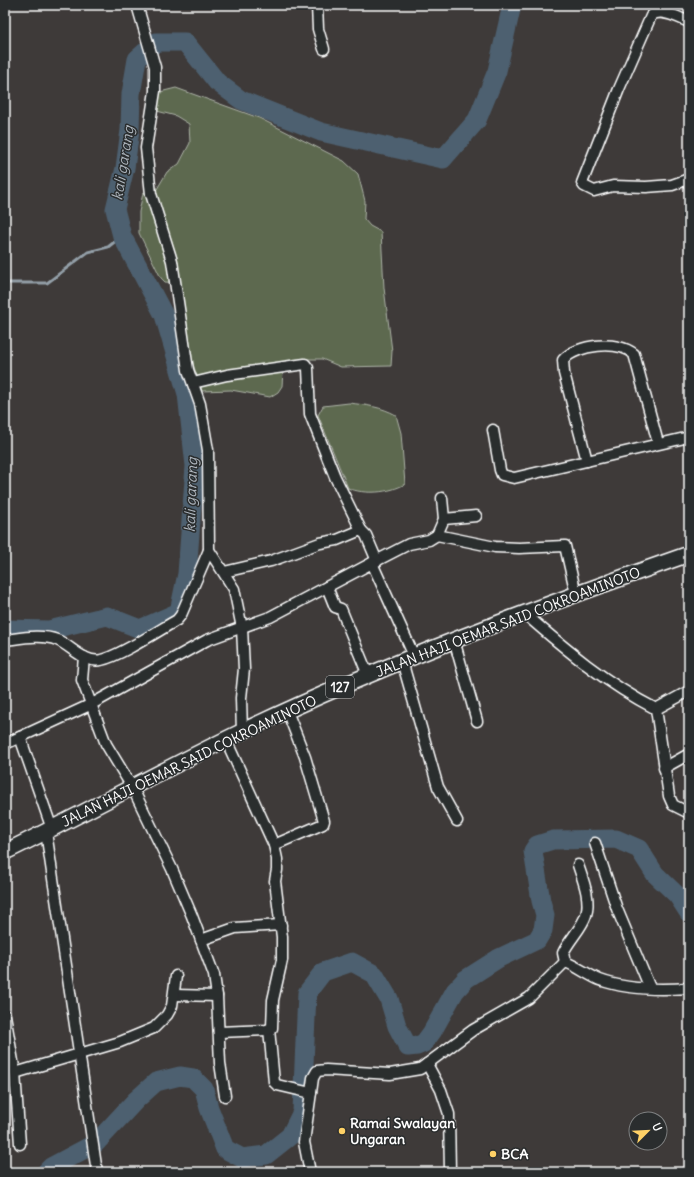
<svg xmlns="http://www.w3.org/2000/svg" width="694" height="1177" font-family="Delius,sans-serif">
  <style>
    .green { fill: #5d6950; stroke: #aeb4a8 }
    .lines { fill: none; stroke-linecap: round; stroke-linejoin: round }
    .stream { stroke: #94a0a9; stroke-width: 3 }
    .river { stroke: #4d6070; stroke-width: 19 }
    .street-casing { stroke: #fff; stroke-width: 13 }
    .primary-casing { stroke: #fff; stroke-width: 18 }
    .street { stroke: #2a2d2e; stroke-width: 10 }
    .primary { stroke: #2a2d2e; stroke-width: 15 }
    .poi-dot { fill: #ffd166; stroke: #2a2d2e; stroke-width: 1.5 }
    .labels { text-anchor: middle; stroke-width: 3; stroke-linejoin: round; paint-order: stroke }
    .shield { fill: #2a2d2e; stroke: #bfc0c0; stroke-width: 1 }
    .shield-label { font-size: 13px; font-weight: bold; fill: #fff }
    .street-label { font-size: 14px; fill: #fff; stroke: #2a2d2e }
    .poi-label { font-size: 14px; font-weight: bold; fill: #fff; stroke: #2a2d2e; text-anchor: start }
    .water-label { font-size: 15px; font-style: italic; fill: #afb7bf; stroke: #2a2d2e }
  </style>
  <rect width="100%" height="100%" fill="#3e3a39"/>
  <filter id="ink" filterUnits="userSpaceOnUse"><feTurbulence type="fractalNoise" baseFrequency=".025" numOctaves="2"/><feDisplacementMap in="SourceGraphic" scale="8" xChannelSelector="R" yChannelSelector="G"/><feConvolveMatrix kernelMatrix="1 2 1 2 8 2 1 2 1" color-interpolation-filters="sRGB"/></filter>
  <g filter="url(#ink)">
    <g class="green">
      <path d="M176 88 259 118 344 161 358 174 365 201 364 219 370 226 381 232 384 288 392 351 391 366 341 367 322 359H308L283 371 282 386 278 392 270 397 231 390 202 391 190 355 181 283 165 282 161 278 139 233V212L143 193 157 189 167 172 179 164 190 143 189 124 176 116 157 111 160 92Z"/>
      <path d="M349 403C366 405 382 407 396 415L401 433 405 484C390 493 364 495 348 488L318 415 323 406Z"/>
    </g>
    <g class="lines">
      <path class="stream" d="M5 283H47L88 252 108 247 122 236"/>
      <g class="river">
        <path d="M5 629 49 630 107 616 140 629 179 612 187 574 195 466 187 394 164 315 122 236 115 209 125 168 130 130 131 94 137 59 156 42H185L217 82 241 100 321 132 443 159 477 120 497 71 512 5"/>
        <path d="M46 1172 51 1167 96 1143 136 1100 156 1082 180 1076 193 1078 204 1089 209 1108 225 1149 242 1158 266 1155 290 1136 302 1112 307 993 323 972 352 962 374 974 389 999 397 1026 408 1047 417 1046 424 1043 432 1032 455 991 466 979 499 958 537 940 543 930 545 915 541 901 533 851 537 845 553 840 616 839 639 849 655 874 678 896 689 913"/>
      </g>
      <defs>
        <g id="street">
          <path d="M137 5 155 67V91L146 148 151 194 172 261 188 370 200 404 208 450 209 550 234 589 242 628 244 669 241 698 242 732"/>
          <path d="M317 5 318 29 324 49"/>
          <path d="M689 22C679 18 660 7 651 16L619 89 582 183 584 186 594 191 613 186 646 187 672 185 689 179"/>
          <path d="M193 383 227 375 305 364 308 368 310 414 335 477 361 530"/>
          <path d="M493 430 500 470 502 475 514 478 689 437"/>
          <path d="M587 461 564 373 563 360C577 344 618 340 634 354L658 443"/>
          <path d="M444 519 476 516"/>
          <path d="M437 535 495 547 519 548 565 546 576 594"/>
          <path d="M372 563 409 544 429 540 437 535 444 519 442 498"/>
          <path d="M224 572 271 561 320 543 337 540 361 530 366 535 377 561"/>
          <path d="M327 587 335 607 341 609 368 675"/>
          <path d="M524 613C565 649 607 684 656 709L669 796 673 805 689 813"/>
          <path d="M5 640C22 638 41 634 57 640 70 645 85 664 101 660 120 656 158 631 177 620L181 615 209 550"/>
          <path d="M454 640 477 721"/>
          <path d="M84 657 82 680 106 744 132 787 172 869 192 916 214 975 217 996 220 1063 225 1096"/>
          <path d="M402 661 438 787 457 821"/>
          <path d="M656 709 689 691"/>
          <path d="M20 737 52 829"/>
          <path d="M5 744 92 704 207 640 270 617 372 563 414 656"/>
          <path d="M664 768 689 754"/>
          <path d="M46 832 97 1172"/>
          <path d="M595 843 617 909 650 988"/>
          <path d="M274 845 323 824 324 821 305 757 287 711"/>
          <path d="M201 940 235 928 281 925"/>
          <path d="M565 962 563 953C569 940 582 928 586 915 591 899 583 880 578 865"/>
          <path d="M175 995 217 996"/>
          <path d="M5 1015 15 1073 20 1144"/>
          <path d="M269 1029 274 1082 277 1085 311 1093"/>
          <path d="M219 1032 267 1030 272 1028 273 1000 282 960V937L275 881 277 870V859L274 845 226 740"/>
          <path d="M427 1064 441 1090 449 1114 450 1172"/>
          <path d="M15 1073 120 1042 154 1028 167 1015 172 1006 176 976"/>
          <path d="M310 1172 304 1142 313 1078 317 1071 326 1070 390 1074 420 1069 473 1030 529 998 565 962C573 964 590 976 600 980 627 990 661 990 689 988"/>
        </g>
        <path id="primary" d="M5 852C85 813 162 770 243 731 388 662 538 607 689 554"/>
      </defs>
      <use href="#street" class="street-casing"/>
      <use href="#primary" class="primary-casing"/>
      <use href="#street" class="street"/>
      <use href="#primary" class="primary"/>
    </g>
  </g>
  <g class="poi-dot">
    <circle cx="342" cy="1131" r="4"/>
    <circle cx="493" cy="1154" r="4"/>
  </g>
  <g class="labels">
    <rect class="shield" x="326" y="676" width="28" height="22" rx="3"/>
    <g class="shield-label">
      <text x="340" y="692">127</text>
    </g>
    <g class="street-label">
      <text transform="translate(508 622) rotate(-21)" y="5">JALAN HAJI OEMAR SAID COKROAMINOTO</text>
      <text transform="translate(189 761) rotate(-26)" y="5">JALAN HAJI OEMAR SAID COKROAMINOTO</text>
    </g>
    <g class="poi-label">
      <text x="350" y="1128">Ramai Swalayan<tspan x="350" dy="16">Ungaran</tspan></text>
      <text x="501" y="1159">BCA</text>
    </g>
    <g class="water-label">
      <text transform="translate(123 163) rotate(-81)" y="5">kali garang</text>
      <text transform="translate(191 495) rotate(-88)" y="5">kali garang</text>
    </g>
  </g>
  <rect width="694" height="1177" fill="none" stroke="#2a2d2e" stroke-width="20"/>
  <rect x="10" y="10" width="674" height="1157" fill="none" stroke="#fff" stroke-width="1.5" filter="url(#ink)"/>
  <g transform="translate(648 1131) rotate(66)"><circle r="19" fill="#2a2d2e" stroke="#7f8182"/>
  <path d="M0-3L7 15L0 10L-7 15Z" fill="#ffd166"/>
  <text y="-6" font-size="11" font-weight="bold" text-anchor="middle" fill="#ffffff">U</text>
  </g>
</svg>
